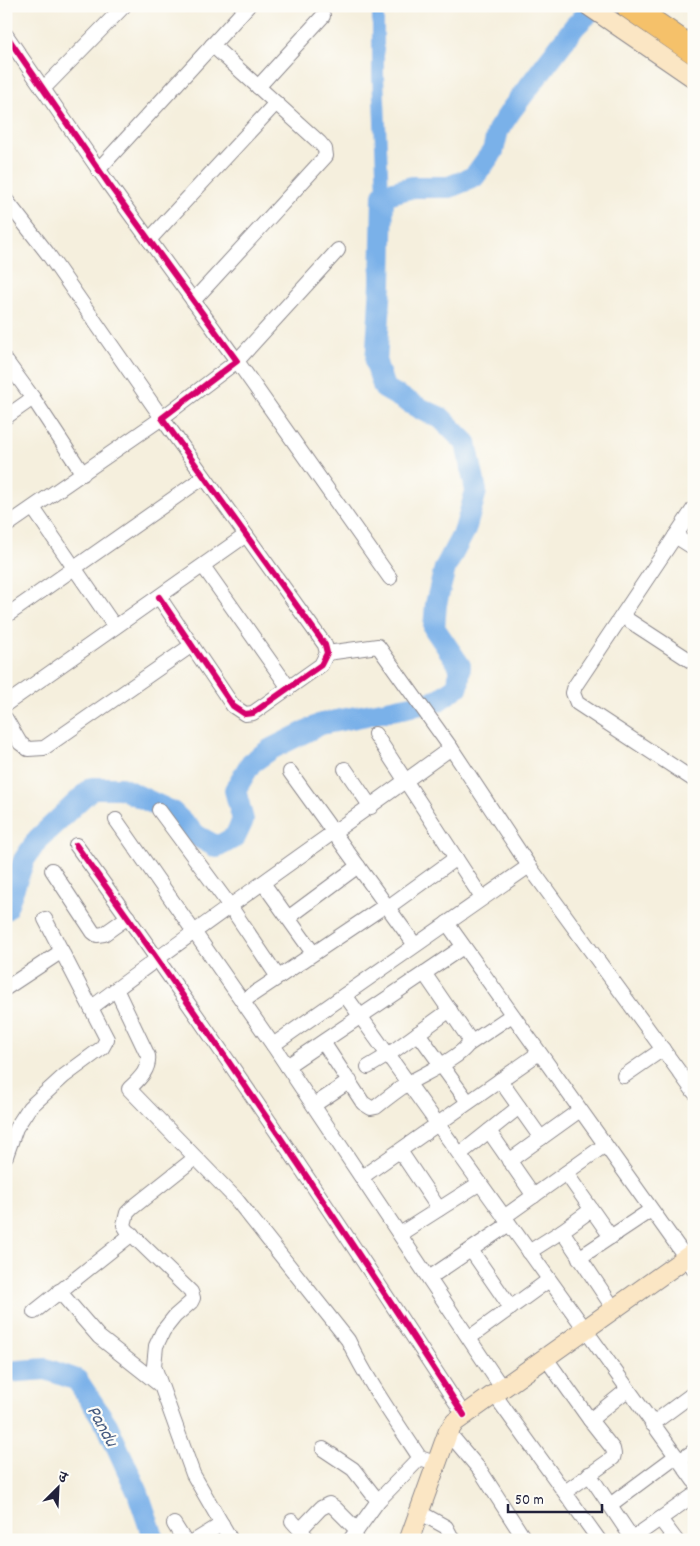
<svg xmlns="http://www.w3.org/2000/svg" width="700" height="1546" font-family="Dekko,'Playpen Sans Deva',sans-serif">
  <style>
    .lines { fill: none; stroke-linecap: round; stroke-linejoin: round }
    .canal { stroke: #7ab1e9; stroke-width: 12 }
    .river { stroke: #7ab1e9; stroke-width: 22 }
    .street-casing { stroke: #8c888c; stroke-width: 16 }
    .secondary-casing { stroke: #8c888c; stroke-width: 21 }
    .highway-casing { stroke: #8c888c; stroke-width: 27 }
    .street { stroke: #fff; stroke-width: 14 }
    .secondary { stroke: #fbe6c4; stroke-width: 19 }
    .highway { stroke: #f5c16b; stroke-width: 25 }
    .cycleway-casing { stroke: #fdfcf7; stroke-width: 9 }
    .cycleway { stroke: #d6006c; stroke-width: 6 }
    .labels { text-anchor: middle; stroke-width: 4.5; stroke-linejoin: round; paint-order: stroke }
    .water-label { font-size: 19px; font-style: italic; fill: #455b81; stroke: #fdfcf7 }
  </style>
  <rect width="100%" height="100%" fill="#fdfcf7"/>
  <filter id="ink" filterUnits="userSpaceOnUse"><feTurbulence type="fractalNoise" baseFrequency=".02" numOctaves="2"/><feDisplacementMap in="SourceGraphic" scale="10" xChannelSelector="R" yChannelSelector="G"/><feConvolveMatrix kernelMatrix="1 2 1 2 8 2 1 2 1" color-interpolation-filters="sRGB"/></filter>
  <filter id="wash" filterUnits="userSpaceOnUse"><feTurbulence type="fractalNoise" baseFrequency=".0096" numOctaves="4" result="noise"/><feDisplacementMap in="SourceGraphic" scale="20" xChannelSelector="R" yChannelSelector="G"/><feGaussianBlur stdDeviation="1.12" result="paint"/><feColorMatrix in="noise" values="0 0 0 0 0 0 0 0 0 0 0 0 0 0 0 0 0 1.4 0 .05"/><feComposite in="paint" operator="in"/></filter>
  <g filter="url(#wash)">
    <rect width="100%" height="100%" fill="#f5efdd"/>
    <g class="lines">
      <path class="canal" d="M378 6V75L383 195"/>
      <g class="river">
        <path d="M6 909 24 860 38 839 92 788H121L172 812 197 836 217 847 235 837 243 820 235 790 251 763 271 749 321 724 437 701 458 686 460 666 434 628 436 604 445 568 465 530 476 491 466 443 441 418 419 408 384 388 376 363 381 284 383 195 413 187H449L474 177 493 151 498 130 512 109 575 26 596 6"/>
        <path d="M6 1372 46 1369 77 1380 107 1425 138 1493 154 1540"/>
      </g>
    </g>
  </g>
  <g filter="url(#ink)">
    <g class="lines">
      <defs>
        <g id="street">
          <path d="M6 35 110 186 237 361 162 418 325 645 327 653 321 665 253 713 245 714 233 706 159 597"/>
          <path d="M258 87 323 16"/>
          <path d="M43 89 124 6"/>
          <path d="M98 170 248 6"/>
          <path d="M6 200 48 254 162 418 6 526"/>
          <path d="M149 240 276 103"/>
          <path d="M338 250 237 361 390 578"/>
          <path d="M193 301 326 156 325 149 320 143 212 45"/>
          <path d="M6 361 33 398 6 417"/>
          <path d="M33 398 83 474"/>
          <path d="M33 508 115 627"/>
          <path d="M694 508 575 686 573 693 577 703 694 780"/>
          <path d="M675 536 694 548"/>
          <path d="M203 566 289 688"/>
          <path d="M6 616 204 477"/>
          <path d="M622 616 694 663"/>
          <path d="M327 653 378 646 451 748 529 866 694 1092"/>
          <path d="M6 704 246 535"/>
          <path d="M6 719 20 743 28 749 44 748 192 645"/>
          <path d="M375 734 482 898"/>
          <path d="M345 769 371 807"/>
          <path d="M290 772 415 945"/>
          <path d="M159 810 230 906 278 977"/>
          <path d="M116 820 273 1045 502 1388"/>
          <path d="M76 845C211 1032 339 1222 464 1415"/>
          <path d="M52 870 93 932 97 935 104 934 128 917"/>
          <path d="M263 883 313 953"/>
          <path d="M288 918 358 866"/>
          <path d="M447 923 694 1269"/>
          <path d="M6 988 62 951"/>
          <path d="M116 989 148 1056C150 1070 138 1080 129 1089L236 1199 348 1340C368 1382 395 1420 420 1458"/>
          <path d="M345 995 694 1481"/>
          <path d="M243 1001 386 905H391L456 858"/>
          <path d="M91 1008C209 919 331 835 451 748"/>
          <path d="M418 1033 468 1102"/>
          <path d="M323 1042 363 1103 371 1108 376 1107C386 1099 396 1091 407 1084 421 1075 466 1056 470 1040L424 973"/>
          <path d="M469 1044 512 1015"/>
          <path d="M273 1045 529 866"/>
          <path d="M287 1066 463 947"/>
          <path d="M368 1067 388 1055 450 1010"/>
          <path d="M624 1076 663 1049"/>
          <path d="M500 1080 541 1138"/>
          <path d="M314 1105 350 1081"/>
          <path d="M489 1131 534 1196"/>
          <path d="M400 1151 439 1209"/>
          <path d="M460 1154 519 1107"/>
          <path d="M6 1156 16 1128 29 1108 64 1076 102 1048 107 1039 45 919"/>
          <path d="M195 1158 132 1208 127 1213 124 1225 127 1230 191 1292 193 1298 191 1302 175 1316 163 1331 156 1346 154 1366 193 1474 231 1540"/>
          <path d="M509 1161 580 1110"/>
          <path d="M566 1173 611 1237"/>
          <path d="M362 1177 539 1053"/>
          <path d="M591 1210 562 1231 614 1309"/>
          <path d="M504 1217 605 1145"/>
          <path d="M400 1234 480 1183"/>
          <path d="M471 1250 511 1308"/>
          <path d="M529 1252 562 1231"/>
          <path d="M579 1258 651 1210"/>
          <path d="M429 1278 509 1224"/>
          <path d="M59 1291 99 1337 161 1386"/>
          <path d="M34 1312 132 1234"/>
          <path d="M469 1338 549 1280"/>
          <path d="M545 1357 590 1420"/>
          <path d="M494 1394 599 1540"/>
          <path d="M652 1424 694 1393"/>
          <path d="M448 1432 480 1470 525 1540"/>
          <path d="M323 1449 353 1469 378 1501"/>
          <path d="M679 1461 694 1451"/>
          <path d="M589 1474 632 1538"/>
          <path d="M565 1492 613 1458 614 1454 613 1449 590 1420 627 1390"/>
          <path d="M610 1505 676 1456"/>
          <path d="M419 1512 446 1527 453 1540"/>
          <path d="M660 1519 676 1540"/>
          <path d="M292 1521 309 1540"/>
          <path d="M174 1524 184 1540"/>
          <path d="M300 1530 321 1508 329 1504 334 1507 357 1530"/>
          <path d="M196 1540 222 1524"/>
          <path d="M350 1540 378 1501 420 1458 429 1461"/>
          <path d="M630 1540 694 1495"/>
        </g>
        <g id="secondary">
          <path d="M589 6 694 78"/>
          <path d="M409 1540 448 1432 455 1422 694 1252"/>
        </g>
        <path id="highway" d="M629 6 694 51"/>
      </defs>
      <use href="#street" class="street-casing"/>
      <use href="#secondary" class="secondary-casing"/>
      <use href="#highway" class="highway-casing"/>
      <use href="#street" class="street"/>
      <use href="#secondary" class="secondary"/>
      <use href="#highway" class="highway"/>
      <defs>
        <g id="cycleway">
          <path d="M6 35 110 186 237 361 162 418 325 645 327 653 321 665 253 713 245 714 233 706 159 597"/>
          <path d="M76 845C211 1032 339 1222 464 1415"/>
        </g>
      </defs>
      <use href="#cycleway" class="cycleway-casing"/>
      <use href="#cycleway" class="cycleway"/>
    </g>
  </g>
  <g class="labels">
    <g class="water-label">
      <text transform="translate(104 1425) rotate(61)" y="7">Pandu</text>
    </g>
  </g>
  <rect width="700" height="1546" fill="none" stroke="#fdfcf7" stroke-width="25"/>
  <g transform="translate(58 1488) rotate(24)" stroke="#fdfcf7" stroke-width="4" paint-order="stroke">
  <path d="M0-4L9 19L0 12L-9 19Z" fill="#22223b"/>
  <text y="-8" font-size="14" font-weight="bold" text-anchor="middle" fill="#22223b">उ</text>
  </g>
  <path d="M508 1504v8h94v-8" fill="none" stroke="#22223b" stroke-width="2.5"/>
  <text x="515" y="1504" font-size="15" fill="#22223b" stroke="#fdfcf7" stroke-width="4" paint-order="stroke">50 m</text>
</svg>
